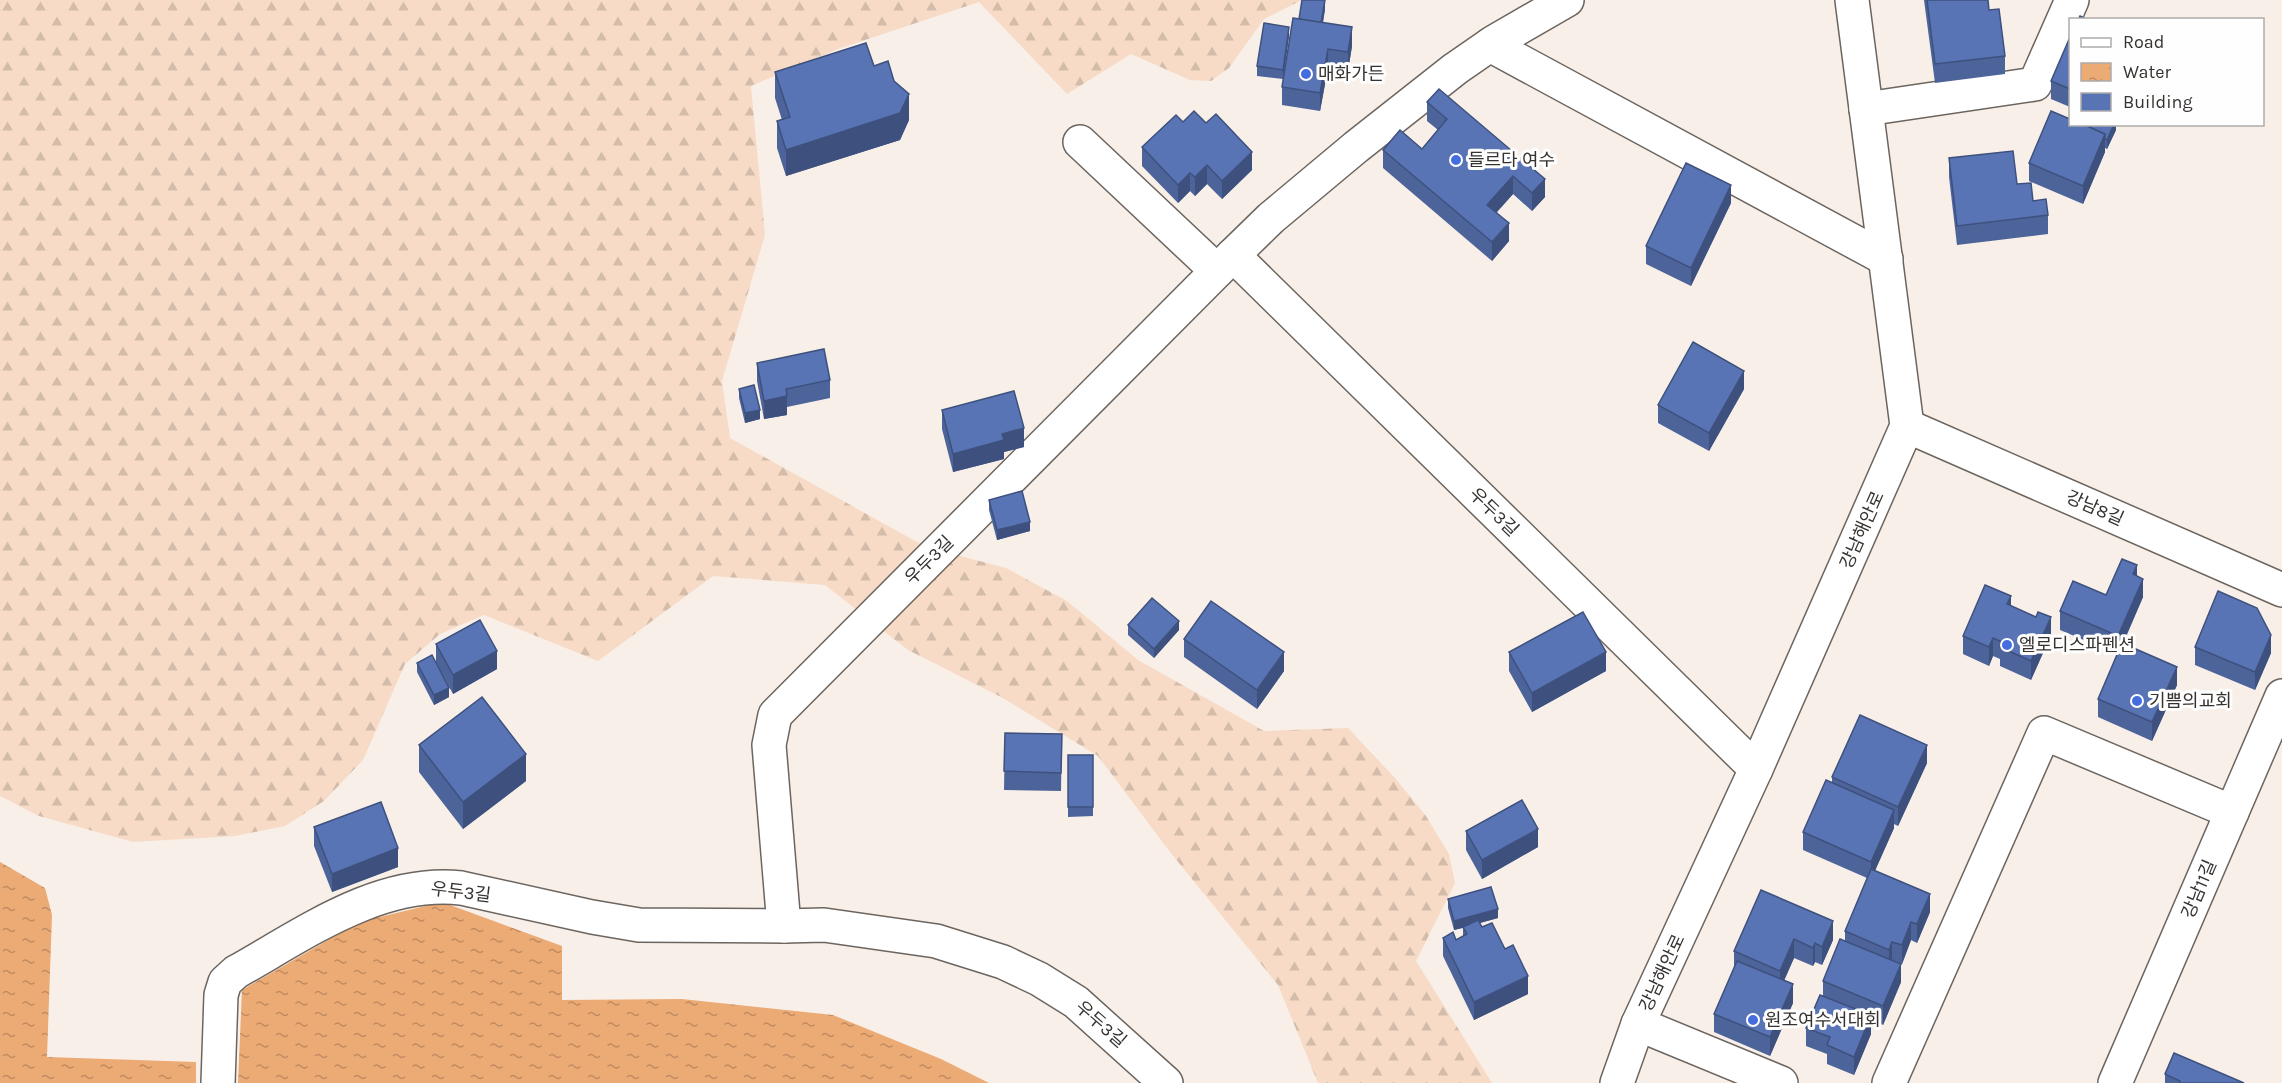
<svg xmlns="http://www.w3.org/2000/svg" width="2282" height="1083" font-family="Karla,'Noto Sans KR',sans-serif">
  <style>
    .forest { fill: url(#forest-firs) }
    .water { fill: url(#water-ripples) }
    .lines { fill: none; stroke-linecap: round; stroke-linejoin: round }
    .minor-casing { stroke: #6c655f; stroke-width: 36 }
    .minor { stroke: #fff; stroke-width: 33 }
    .wall { fill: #4d649b }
    .shaded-wall { fill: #3e517e }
    .building { fill: #5974b4; stroke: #3e517e; stroke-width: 1.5 }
    .poi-dot { fill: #446ee0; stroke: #fefefe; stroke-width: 2 }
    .labels { text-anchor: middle; stroke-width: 6; stroke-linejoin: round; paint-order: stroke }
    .poi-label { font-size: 18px; fill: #35322f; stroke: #fefefe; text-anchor: start }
    .street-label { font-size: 18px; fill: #35322f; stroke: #fefefe }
  </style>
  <defs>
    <pattern id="forest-firs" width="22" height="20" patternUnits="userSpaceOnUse" patternTransform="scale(1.5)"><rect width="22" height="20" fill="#f7dbc6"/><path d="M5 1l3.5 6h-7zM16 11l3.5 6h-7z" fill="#d4bcaa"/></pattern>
    <pattern id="water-ripples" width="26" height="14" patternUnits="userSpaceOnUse" patternTransform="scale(1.5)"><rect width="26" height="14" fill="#ecaa75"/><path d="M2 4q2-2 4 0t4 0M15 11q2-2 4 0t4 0" fill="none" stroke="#c08b60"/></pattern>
  </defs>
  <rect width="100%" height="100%" fill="#f8efe8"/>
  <path class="forest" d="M0 0H1307L1300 1 1264 19 1229 68 1211 81 1190 80 1131 54 1067 94 979 2 838 49 751 86 765 235 722 381 730 438 926 547 1006 568 1067 601 1138 660 1264 731 1348 728 1395 778 1426 816 1449 854 1455 883 1416 961 1492 1083H1318L1278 985 1170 852 1098 756 1001 697 908 650 825 585 713 576 598 661 484 615 440 634 405 664 363 760 324 801 285 826 235 836 133 842 39 816 0 796Z"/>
  <g class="water">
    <path d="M0 862 45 888 52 915 47 1057 196 1062V1083H0Z"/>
    <path d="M442 902 562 946V1000L682 999 833 1015 941 1059 989 1083H238L242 990 359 922Z"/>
  </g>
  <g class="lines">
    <defs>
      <g id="minor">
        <path d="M1490 45 1886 259"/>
        <path d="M1866 109 2035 84 2072 0"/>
        <path d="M1080 142 1217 271"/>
        <path d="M1233 255 1271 218 1356 147 1455 69 1494 42 1567 0"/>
        <path d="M1907 426 2282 590"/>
        <path d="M784 926 769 745 775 715 1233 255 1756 769"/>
        <path d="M1638 1024 1781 1083"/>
        <path d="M218 1083 221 995 225 982 236 972C304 934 379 879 461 888L592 917 639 925 784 926 824 925 936 941 1003 962 1039 979 1076 1002 1166 1083"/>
        <path d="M1617 1083 1638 1024 1756 769 1907 426 1852 0"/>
        <path d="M1889 1083 2044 733 2232 812"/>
        <path d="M2115 1083 2282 696"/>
      </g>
    </defs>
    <use href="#minor" class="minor-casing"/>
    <use href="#minor" class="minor"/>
  </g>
  <g class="wall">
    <path d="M1924 0H1988L1989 10 2005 56V74L1935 83Z"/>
    <path d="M1325 9 1323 23 1352 46 1348 71 1328 68 1320 111 1282 105V87L1299 19Z"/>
    <path d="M1289 36 1283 79 1257 76V66Z"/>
    <path d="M2070 37V107L2051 99V81Z"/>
    <path d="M874 66 894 81 909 120 900 140 786 176 777 148V121L782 120 775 98V72Z"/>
    <path d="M1427 102 1545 197 1532 211 1513 194 1497 212 1509 241 1492 261 1383 168V150L1422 149 1438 130 1427 121Z"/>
    <path d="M2068 118 2116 124V130L2107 149 2105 148V152L2083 204 2029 181V163Z"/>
    <path d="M1183 122 1252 170 1222 199 1207 184 1195 196 1190 191 1178 203 1142 166V147Z"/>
    <path d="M1949 158 2033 201 2048 215V234L1957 245 1949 177Z"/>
    <path d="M1731 203 1691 286 1646 264V246Z"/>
    <path d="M757 363 830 380V398L787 407V415L764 419 757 381Z"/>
    <path d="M739 389 760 419 745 423 739 398Z"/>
    <path d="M1744 389 1709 451 1658 423V405Z"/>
    <path d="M942 410 1024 447 1004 452V459L953 472 942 429Z"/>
    <path d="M989 500 1030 531 997 540 989 510Z"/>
    <path d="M2137 576 2143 597 2123 644 2177 685 2152 741 2098 717V699L2117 654 2060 630V611L2106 595Z"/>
    <path d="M2011 606 2051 635 2031 680 2000 666V659L1993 656 1989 666 1963 654V636Z"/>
    <path d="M1128 625 1179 630 1154 658 1128 635Z"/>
    <path d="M1184 639 1284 671 1257 709 1184 657Z"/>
    <path d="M436 644 497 669 453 694 436 663Z"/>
    <path d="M2195 647 2271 653 2255 690 2195 665Z"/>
    <path d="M1509 652 1606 671 1532 712 1509 671Z"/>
    <path d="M417 663 449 697 434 705 417 672Z"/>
    <path d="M1005 733 1062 734 1061 791 1004 790Z"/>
    <path d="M419 745 526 781 463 829 419 772Z"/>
    <path d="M1068 755H1093V816L1068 817Z"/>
    <path d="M1927 763 1898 826 1894 824V828L1875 870 1930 912 1917 943 1911 940 1902 964 1892 960 1901 982 1883 1025 1871 1019V1034L1854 1075 1827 1064V1054L1806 1046V1028L1823 996V981L1845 940V931L1867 878 1803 850V832L1832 783V777Z"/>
    <path d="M314 827 398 867 332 892 314 846Z"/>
    <path d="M1466 831 1538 847 1482 879 1466 850Z"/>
    <path d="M1761 890 1833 940 1822 965 1815 962 1813 966 1794 958 1784 981 1793 1003 1770 1056 1714 1032V1014L1734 969V951Z"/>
    <path d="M1448 899 1498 918 1480 923 1528 994 1474 1020 1443 956V938L1456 940 1463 936V928L1454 930 1448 908Z"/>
    <path d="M2165 1074 2244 1083H2165Z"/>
  </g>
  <g class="shaded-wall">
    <path d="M1325 0V9L1320 39V29Z"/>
    <path d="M1289 27V36L1283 79V70Z"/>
    <path d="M1352 27V46L1348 71V52Z"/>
    <path d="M1328 49V68L1320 111V93Z"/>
    <path d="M909 94V120L900 140 786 176V150Z"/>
    <path d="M2114 124H2116V130L2107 149V140Z"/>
    <path d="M2105 134V152L2083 204V186Z"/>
    <path d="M1252 152V170L1222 199V181Z"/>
    <path d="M1207 165V184L1195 196V177Z"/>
    <path d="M1190 173V191L1178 203V185Z"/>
    <path d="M1513 176V194L1487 223V205Z"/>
    <path d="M1545 179V197L1532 211V193Z"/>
    <path d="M1731 185V203L1691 286V268Z"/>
    <path d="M1509 223V241L1492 261V242Z"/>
    <path d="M1744 371V389L1709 451V433Z"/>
    <path d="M787 396V415L764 419V401Z"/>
    <path d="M760 410V419L745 423V413Z"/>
    <path d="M1024 428V447L1004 452V459L953 472V454L1002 434Z"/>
    <path d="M1030 522V531L997 540V530Z"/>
    <path d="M2137 565V583L2133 574Z"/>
    <path d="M2143 579V597L2118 654V636Z"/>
    <path d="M2011 596V614L2007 604Z"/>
    <path d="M2051 617V635L2031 680V661Z"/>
    <path d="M1179 621V630L1154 658V649Z"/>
    <path d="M2271 635V653L2255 690V672Z"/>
    <path d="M1993 638V656L1989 666V647Z"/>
    <path d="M497 651V669L453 694V675Z"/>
    <path d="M1284 652V671L1257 709V690Z"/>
    <path d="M1606 652V671L1532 712V693Z"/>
    <path d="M2177 667V685L2152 741V722Z"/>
    <path d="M449 688V697L434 705V695Z"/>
    <path d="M1927 745V763L1898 826V807Z"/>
    <path d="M526 754V781L463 829V802Z"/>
    <path d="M1894 810V828L1871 880V862Z"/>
    <path d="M1538 829V847L1482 879V860Z"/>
    <path d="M398 848V867L332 892V874Z"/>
    <path d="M1930 894V912L1917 943V924Z"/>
    <path d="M1498 909V918L1454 930V921Z"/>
    <path d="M1833 921V940L1822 965V947Z"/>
    <path d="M1911 922V940L1902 964V945Z"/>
    <path d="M1794 939V958L1780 989V971Z"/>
    <path d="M1892 942V960L1889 969V950Z"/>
    <path d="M1815 943V962L1813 966V948Z"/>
    <path d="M1901 964V982L1883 1025V1006Z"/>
    <path d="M1528 976V994L1474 1020V1002Z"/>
    <path d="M1793 984V1003L1770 1056V1037Z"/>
    <path d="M1871 1015V1034L1854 1075V1057Z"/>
  </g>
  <g class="building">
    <path d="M1302 0H1325L1321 23 1299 19Z"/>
    <path d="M1927 0H1988L1989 10 1999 9 2005 56 1935 64Z"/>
    <path d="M2080 16 2088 20H2078Z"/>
    <path d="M1293 18 1352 27 1348 52 1328 49 1320 93 1282 87Z"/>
    <path d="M1264 23 1289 27 1283 70 1257 66Z"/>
    <path d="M2070 37V89L2051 81Z"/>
    <path d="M866 43 874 66 888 61 894 81 909 94 900 113 786 150 777 121 790 117 775 72Z"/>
    <path d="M1439 89 1545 179 1532 193 1513 176 1487 205 1509 223 1492 242 1383 150 1400 130 1422 149 1447 119 1427 102Z"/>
    <path d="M1194 111 1206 123 1216 114 1252 152 1222 181 1207 165 1195 177 1190 173 1178 185 1142 147 1176 115 1183 122Z"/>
    <path d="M2051 111 2070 119V124H2083L2105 134 2083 186 2029 163Z"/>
    <path d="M2083 124H2114L2107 140 2105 139V134Z"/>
    <path d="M2013 151 2017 184 2031 183 2033 201 2046 199 2048 215 1957 226 1949 158Z"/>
    <path d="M1686 163 1731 185 1691 268 1646 246Z"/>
    <path d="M1693 342 1744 371 1709 433 1658 405Z"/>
    <path d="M824 349 830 380 786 389 787 396 764 401 757 363Z"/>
    <path d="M754 385 760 410 745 413 739 389Z"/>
    <path d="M1014 391 1024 428 1002 434 1004 440 953 454 942 410Z"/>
    <path d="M1022 491 1030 522 997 530 989 500Z"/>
    <path d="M2122 559 2137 565 2133 574 2143 579 2118 636 2060 611 2073 581 2106 595Z"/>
    <path d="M1985 585 2011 596 2007 604 2036 617 2038 612 2051 617 2031 661 2000 647 2002 642 1993 638 1989 647 1963 636Z"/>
    <path d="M2218 591 2257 608 2271 635 2255 672 2195 647Z"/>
    <path d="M1152 598 1179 621 1154 649 1128 625Z"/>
    <path d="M1211 601 1284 652 1257 690 1184 639Z"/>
    <path d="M1583 612 1606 652 1532 693 1509 652Z"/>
    <path d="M480 620 497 651 453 675 436 644Z"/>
    <path d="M2122 643 2177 667 2152 722 2098 699Z"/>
    <path d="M432 655 449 688 434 695 417 663Z"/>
    <path d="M482 697 526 754 463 802 419 745Z"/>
    <path d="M1860 715 1927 745 1898 807 1832 777Z"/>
    <path d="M1005 733 1062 734 1061 773 1004 771Z"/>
    <rect x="1068" y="755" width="25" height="52"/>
    <path d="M1826 780 1894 810 1871 862 1803 832Z"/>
    <path d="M1522 800 1538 829 1482 860 1466 831Z"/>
    <path d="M381 802 398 848 332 874 314 827Z"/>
    <path d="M1871 869 1930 894 1917 924 1911 922 1902 945 1892 942 1889 950 1845 931Z"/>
    <path d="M1491 887 1498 909 1454 921 1448 899Z"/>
    <path d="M1761 890 1833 921 1822 947 1815 943 1813 948 1794 939 1780 971 1734 951Z"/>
    <path d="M1478 920 1482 927 1492 923 1505 949 1513 945 1528 976 1474 1002 1443 938 1453 932 1456 940 1467 934 1463 927Z"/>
    <path d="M1840 939 1901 964 1883 1006 1823 981Z"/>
    <path d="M1737 961 1793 984 1770 1037 1714 1014Z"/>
    <path d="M1820 995 1871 1015 1854 1057 1827 1045 1830 1037 1806 1028Z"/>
    <path d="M2174 1053 2244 1083H2179L2180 1081 2165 1074Z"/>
  </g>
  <g class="poi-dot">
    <circle cx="1306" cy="74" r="6"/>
    <circle cx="1456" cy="160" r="6"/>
    <circle cx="2007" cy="645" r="6"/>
    <circle cx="2137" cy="701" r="6"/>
    <circle cx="1753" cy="1020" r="6"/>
  </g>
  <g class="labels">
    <g class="poi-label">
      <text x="1318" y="80">매화가든</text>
      <text x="1468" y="166">들르다 여수</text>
      <text x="2019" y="651">엘로디스파펜션</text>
      <text x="2149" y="707">기쁨의교회</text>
      <text x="1765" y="1026">원조여수서대회</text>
    </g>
    <g class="street-label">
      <text transform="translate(2095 508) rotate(24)" y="6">강남8길</text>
      <text transform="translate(1494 512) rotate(44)" y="6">우두3길</text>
      <text transform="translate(1862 530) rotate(-66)" y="6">강남해안로</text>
      <text transform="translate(929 560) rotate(-45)" y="6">우두3길</text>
      <text transform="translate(2199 889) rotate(-67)" y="6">강남11길</text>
      <text transform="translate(461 892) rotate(7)" y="6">우두3길</text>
      <text transform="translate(1662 973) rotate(-65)" y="6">강남해안로</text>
      <text transform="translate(1101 1024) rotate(41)" y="6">우두3길</text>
    </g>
  </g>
  <rect x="2069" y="18" width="195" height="108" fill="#fefefe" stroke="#aeacab" stroke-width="1.5"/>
  <rect x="2081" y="38" width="30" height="9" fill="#ffffff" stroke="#aeacab" stroke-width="1.5"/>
  <text x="2123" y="48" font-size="18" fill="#35322f">Road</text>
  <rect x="2081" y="63" width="30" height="18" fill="url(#water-ripples)" stroke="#aeacab" stroke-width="1.5"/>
  <text x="2123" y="78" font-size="18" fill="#35322f">Water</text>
  <rect x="2081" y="93" width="30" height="18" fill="#5974b4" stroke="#aeacab" stroke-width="1.5"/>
  <text x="2123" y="108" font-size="18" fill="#35322f">Building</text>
</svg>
